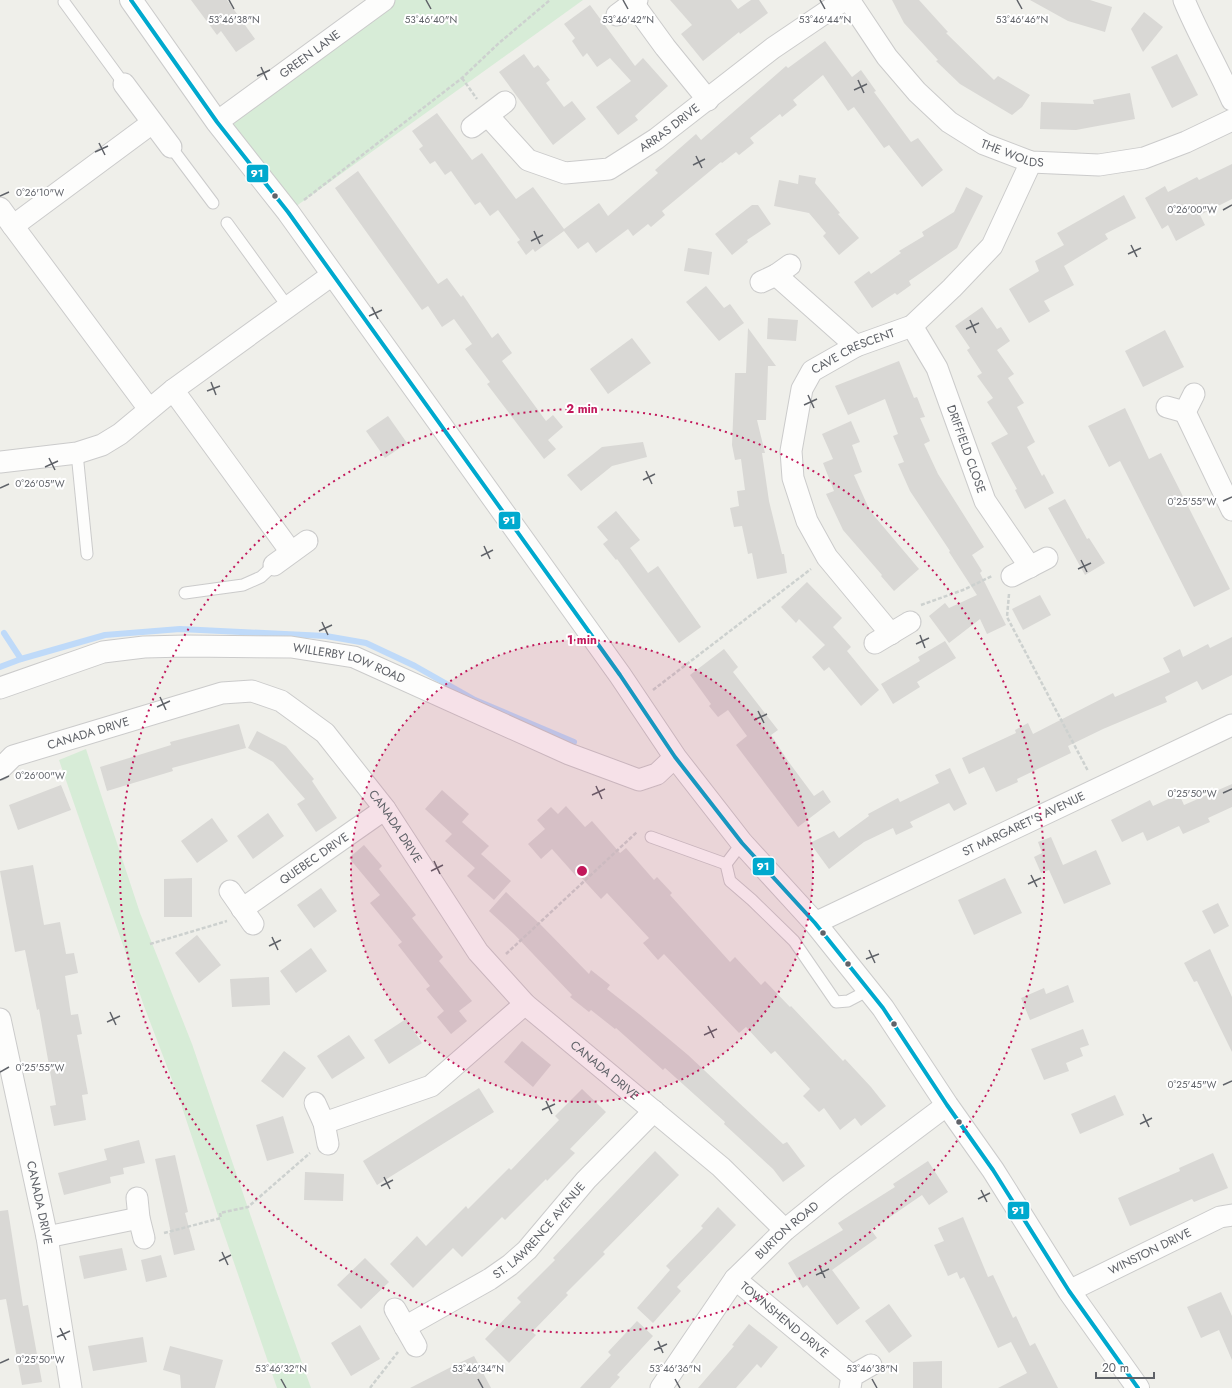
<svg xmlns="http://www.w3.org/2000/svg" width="1232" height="1388" font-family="Jost,sans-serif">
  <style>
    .green { fill: #d7ecd7 }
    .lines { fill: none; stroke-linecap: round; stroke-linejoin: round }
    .stream { stroke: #bfdaf9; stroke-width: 6 }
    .building { fill: #d9d8d5 }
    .service-casing { stroke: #cbcbcb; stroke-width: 13 }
    .minor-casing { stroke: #cbcbcb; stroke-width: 23 }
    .tertiary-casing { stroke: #cbcbcb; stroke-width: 24 }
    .path { stroke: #cdd1cf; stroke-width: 2.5; stroke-dasharray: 4 2; stroke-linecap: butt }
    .service { stroke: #fdfdfc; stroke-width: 11 }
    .minor { stroke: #fdfdfc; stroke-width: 21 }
    .tertiary { stroke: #fdfdfc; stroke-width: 22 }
    .bus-1-casing { stroke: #fff; stroke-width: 7 }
    .bus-1 { stroke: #00a9ce; stroke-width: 4 }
    .ticks { fill: none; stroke: #5f6268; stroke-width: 1.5 }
    .ring { fill: none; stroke: #c2185b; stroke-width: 2; stroke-dasharray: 2 4 }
    .bus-dot { fill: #5f6268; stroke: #fff; stroke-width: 1.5 }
    .labels { text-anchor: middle; stroke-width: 4; stroke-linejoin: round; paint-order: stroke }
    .street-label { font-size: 12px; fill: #5f6268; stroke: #fff }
    .ticks-label { font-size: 10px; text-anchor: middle; fill: #5f6268; stroke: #fff; stroke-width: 4; stroke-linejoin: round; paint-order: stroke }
    .centre { fill: #c2185b; stroke: #fff; stroke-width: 2 }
    .ring-label { font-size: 12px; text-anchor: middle; font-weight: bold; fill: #c2185b; stroke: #fff; stroke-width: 4; stroke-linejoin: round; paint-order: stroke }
    .line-badge { stroke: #fff; stroke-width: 1.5 }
    .badge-label { font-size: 11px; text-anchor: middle; font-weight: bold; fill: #fff }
  </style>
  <rect width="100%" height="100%" fill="#efefea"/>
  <g class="green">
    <path d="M384 0H583L288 212 217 122Z"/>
    <path d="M86 749 140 913 192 1044 276 1290 311 1388H277L276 1385 220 1222 179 1098 144 1006 59 760Z"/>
  </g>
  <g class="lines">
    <g class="stream">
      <path d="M4 633 21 659"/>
      <path d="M0 667 21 659 105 635 180 629 326 636 366 643 415 666 475 700 574 742"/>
    </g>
  </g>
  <g class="building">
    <path d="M191 0H227L255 39 236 52 221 31 217 35Z"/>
    <path d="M670 0H731L738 9 751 0H759L768 13 740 34 739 32 703 61 681 34 692 25Z"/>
    <path d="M892 0H919L948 32 946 33 994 80 998 76 1030 95 1022 107 1012 115 960 84 936 61 938 60 904 23Z"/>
    <path d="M1030 0H1090L1112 7 1105 32 1068 21Z"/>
    <path d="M590 5 635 66 643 58 668 86 635 116 638 120 618 135 596 107 631 81 610 58 597 67 587 53 583 57 572 41 575 38 564 24Z"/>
    <path d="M1144 12 1163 27 1143 52 1131 29Z"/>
    <path d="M825 41 852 77 861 70 876 91 874 92 911 142 918 138 943 170 922 187 889 145 884 148 854 107 848 111 823 75 793 100 797 105 782 117 780 114 750 138 754 143 739 155 736 152 722 163 721 162 662 211 665 215 651 227 648 224 633 236 628 229 596 253 588 242 578 249 564 231 535 252 533 249 526 255 517 242 520 240 498 210 490 216 480 202 475 205 451 171 445 175 435 161 430 164 419 149 423 146 412 131 437 113 472 160 482 153 516 199 533 187 564 229 599 203 608 216 658 173 655 170 696 134 701 140 786 66 788 68Z"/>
    <path d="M524 54 534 68 538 65 550 80 546 83 564 107 572 101 586 119 553 145 499 72Z"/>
    <path d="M1177 54 1198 95 1172 108 1151 67Z"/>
    <path d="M1130 93 1135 119 1076 130 1040 129 1041 102 1094 104 1093 100Z"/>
    <path d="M1232 164V199L1200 215 1205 225 1176 241 1168 225 1162 229 1145 198 1165 186 1168 192 1197 177 1199 180Z"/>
    <path d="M358 171 438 284 447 278 461 297 463 295 492 338 498 333 512 353 502 361 546 421 553 415 563 427 548 440 556 449 544 459 487 384 490 382 465 349 472 344 454 319 442 327 428 306 422 310 335 188Z"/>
    <path d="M799 175 816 178 815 183 840 213 838 214 859 238 839 255 823 236 826 233 809 213 774 206 779 180 798 184Z"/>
    <path d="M966 187 983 196 957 248 909 281 911 285 897 295 895 293 872 308 854 282 869 271 871 274 901 253 899 251 924 236 922 232 954 212Z"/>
    <path d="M1124 195 1136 218 1105 234 1108 239 1064 266 1074 285 1044 301 1050 311 1029 323 1009 289 1039 271 1035 261 1064 245 1057 233Z"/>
    <path d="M752 205H758L771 224 747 240 748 242 732 255 715 234Z"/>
    <path d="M688 248 712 252 709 275 684 271Z"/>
    <path d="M706 286 724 308 730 304 744 323 719 341 686 302Z"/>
    <path d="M982 307 997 329 1001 327 1010 341 997 350 1014 374 1008 378 1024 403 1017 407 1035 442 1027 447 1042 476 1044 474 1054 493 1025 509 1015 490 1017 489 991 443 1008 434 987 402 993 398 977 376 982 373 967 350 970 348 955 326Z"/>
    <path d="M768 318 798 320 796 341 767 339Z"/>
    <path d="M748 328 776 366H768L766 420H757L765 453H762L769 501 782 554H784L787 573 757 579 752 553 748 554 742 526 734 527 730 508 739 506 737 491 745 490 741 459 735 460 732 445 735 373H746Z"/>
    <path d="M1165 330 1184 367 1143 387 1125 351Z"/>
    <path d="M632 338 651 363 608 394 590 369Z"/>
    <path d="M899 361 914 398 917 397 925 417 920 418 930 441 924 444 938 474 984 547 972 555 982 571 980 573 1006 625 987 634 980 619 949 643 929 616 945 603 949 608 977 595 949 552 950 551 910 491 898 464 904 462 893 436 898 434 885 399 848 415 835 386Z"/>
    <path d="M1125 408 1149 459 1161 453 1230 589 1194 607 1120 461 1109 467 1088 426Z"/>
    <path d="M388 416 407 443 385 458 366 431Z"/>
    <path d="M851 421 860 442 852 445 862 472 854 475 870 511 919 569 894 591 881 576 882 575 843 530 826 494 834 491 823 463 833 459 822 434Z"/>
    <path d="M643 442 647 457 612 466 581 491 567 475 602 447Z"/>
    <path d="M1065 499 1087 539 1089 538 1105 563 1085 575 1048 508Z"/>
    <path d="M616 511 640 540 630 548 648 573 658 566 701 627 679 643 617 559 616 560 603 544 608 540 597 527Z"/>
    <path d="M807 582 842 618 833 627 851 647 847 651 879 690 861 706 829 667 824 671 812 657 825 645 799 619 796 623 781 607Z"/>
    <path d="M1040 595 1051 615 1023 630 1012 609Z"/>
    <path d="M1232 637V675L1202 690 1197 681 1165 697 1167 702 1103 729 1068 746 1071 753 1017 779 1018 782 996 792 984 767 969 774 962 758 1016 733 1015 730 1028 723 1033 734 1113 693 1115 697 1170 672 1163 658 1180 649 1183 657 1208 644 1210 648Z"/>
    <path d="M945 641 956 658 917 682 920 687 893 704 881 684 920 661 918 657Z"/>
    <path d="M724 649 738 667 733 672 778 730 771 735 788 761 814 796 823 790 831 802 798 827 736 745 747 736 728 710 718 717 709 706 711 704 690 675Z"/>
    <path d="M239 724 246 748 172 768 173 771 107 791 100 767 171 745 170 742Z"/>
    <path d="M257 731 286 746 314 779 312 781 337 818 316 832 297 804 305 799 273 762 248 748Z"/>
    <path d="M950 768 967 804 954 811 949 803 910 822 913 827 896 835 893 828 864 842 829 869 810 843 834 831 839 838 869 816 868 814 898 798 900 802 939 783 935 775Z"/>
    <path d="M1232 784V807L1208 818 1210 822 1183 834 1179 826 1147 841 1143 832 1122 842 1111 820 1150 800 1153 806 1179 794 1184 805Z"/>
    <path d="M61 785 71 810 18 830 9 805Z"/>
    <path d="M442 790 469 814 462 822 489 846 481 854 511 881 494 900 467 876 475 868 445 841 452 834 425 809Z"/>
    <path d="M566 806 585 827 592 821 620 853 626 848 654 880 657 877 672 893 670 895 730 962 735 957 761 985 765 981 790 1007 791 1006 843 1061 845 1059 871 1087 886 1106 861 1126 855 1118 840 1130 824 1108 819 1112 803 1096 810 1089 775 1051 771 1054 746 1027 739 1033 664 954 658 960 643 943 649 938 607 893 601 899 578 874 576 876 552 849 541 859 528 844 545 829 537 820 551 807 558 814Z"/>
    <path d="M268 813 284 836 253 859 237 836Z"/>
    <path d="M212 818 228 841 197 863 181 841Z"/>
    <path d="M1051 837 1063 865 1096 850 1111 884 1064 904 1049 870 1041 873 1034 857 1042 853 1038 842Z"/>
    <path d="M364 845 382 866 379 869 416 915 412 918 443 957 439 961 472 1001 459 1011 467 1021 451 1034 437 1017 444 1011 426 989 430 986 398 945 402 942 370 903 380 895 349 858Z"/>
    <path d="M33 865 44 925 60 922 66 954 74 953 78 973 65 976 71 1015 78 1014 82 1034 77 1035 88 1094 82 1095 86 1120 54 1126 50 1106 56 1105 39 1009 37 1010 25 950 15 952 0 871Z"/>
    <path d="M192 878V917H164V879Z"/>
    <path d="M1005 878 1022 913 974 935 958 900Z"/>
    <path d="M321 888 337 911 314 928 297 905Z"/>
    <path d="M506 892 540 924 589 974 591 970 610 985 607 989 639 1014 688 1055 783 1144 787 1142 805 1166 783 1182 773 1169 724 1124 725 1122 665 1068 663 1070 616 1028 615 1029 591 1010 589 1012 570 997 572 995 514 934 489 911Z"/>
    <path d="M1218 903 1229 926 1214 934 1202 911Z"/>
    <path d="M197 935 221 965 199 983 175 953Z"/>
    <path d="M311 948 327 971 296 993 280 971Z"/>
    <path d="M1210 949 1232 997V1052L1197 981 1194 982 1184 963Z"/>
    <path d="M269 977 270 1005 232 1007 230 979Z"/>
    <path d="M1068 985 1074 1002 1030 1020 1021 998 1044 988 1046 994Z"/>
    <path d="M406 1019 422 1043 389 1064 374 1040Z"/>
    <path d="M1083 1029 1089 1045 1080 1048 1083 1056 1066 1063 1069 1071 1044 1080 1031 1049Z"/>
    <path d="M349 1035 365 1058 332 1079 317 1056Z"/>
    <path d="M522 1041 551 1065 533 1087 504 1062Z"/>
    <path d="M284 1051 306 1068 283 1098 261 1081Z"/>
    <path d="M479 1088 494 1112 377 1185 363 1161Z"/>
    <path d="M582 1089 606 1112 570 1149 575 1153 547 1181 546 1179 505 1220 502 1217 462 1257 453 1248 413 1288 390 1264 417 1236 426 1246 466 1206 468 1209 509 1168 511 1170 559 1120 555 1116Z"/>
    <path d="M1115 1095 1124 1115 1080 1134 1071 1114Z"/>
    <path d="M283 1116 294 1153 267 1161 256 1125Z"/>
    <path d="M139 1140 145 1163 123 1168 124 1174 110 1177 111 1183 64 1195 58 1173 107 1160 104 1149Z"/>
    <path d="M655 1151 679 1175 603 1252 605 1254 566 1293 568 1295 532 1332 536 1335 509 1363 485 1339 521 1302 517 1298 555 1260 553 1258Z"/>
    <path d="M1213 1153 1228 1188 1194 1202 1192 1199 1130 1226 1118 1198 1180 1171 1179 1168Z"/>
    <path d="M175 1155 188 1212 185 1213 195 1250 174 1255 169 1233H171L155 1159Z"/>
    <path d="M928 1161 948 1192 929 1205 922 1195 871 1230 877 1238 832 1270 860 1308 837 1325 807 1285 803 1288 788 1263 843 1230 838 1223 895 1187 893 1184Z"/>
    <path d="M305 1172 344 1174 343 1201 304 1200Z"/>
    <path d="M718 1207 736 1225 677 1287 681 1291 653 1323 637 1308 670 1270 666 1266 703 1228 701 1226Z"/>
    <path d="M8 1210 23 1306 28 1305 42 1382 22 1385 6 1299 0 1300V1211Z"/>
    <path d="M963 1217 988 1277 993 1275 1013 1318 1016 1316 1030 1346 1035 1343 1058 1388H998L1027 1373 1011 1342 998 1348 964 1277 960 1279 957 1272 948 1276 934 1245 944 1241 938 1228Z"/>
    <path d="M122 1248 127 1270 84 1279 79 1256Z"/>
    <path d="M161 1255 167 1277 146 1282 141 1260Z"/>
    <path d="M365 1258 389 1282 361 1309 337 1285Z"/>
    <path d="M1221 1292 1232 1316V1360L1219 1330 1201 1338 1187 1307Z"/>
    <path d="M889 1304 912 1336 889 1353 865 1321Z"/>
    <path d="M637 1321 653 1336 617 1375 620 1377 610 1388H580L611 1355 608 1352Z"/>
    <path d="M749 1324 778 1347 761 1368 757 1364 736 1388H698L734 1346 732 1345Z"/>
    <path d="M360 1325 380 1359 351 1376 331 1343Z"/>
    <path d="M143 1337 147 1362 93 1371 88 1346Z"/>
    <path d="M170 1346 223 1360 215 1388H181L180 1375 163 1370Z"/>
    <path d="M474 1356 491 1388H410L457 1364Z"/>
    <path d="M942 1361V1388H913V1362Z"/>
  </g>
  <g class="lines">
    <defs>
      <g id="service">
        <path d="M64 2 124 84"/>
        <path d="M171 147 213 203"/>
        <path d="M227 223 288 307"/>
        <path d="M77 453 87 554"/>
        <path d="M185 593 243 585 261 577 274 565"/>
        <path d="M651 837 726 864"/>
        <path d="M742 843 726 864 730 881 752 900 794 941 836 1002 848 1001 869 990"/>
      </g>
      <g id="minor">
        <path id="s1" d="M849 0 887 57 917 92 949 122 984 144 1031 162 1099 165 1144 158 1186 142 1232 120"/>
        <path d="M1184 0C1198 34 1217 66 1232 100"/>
        <path d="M633 3 665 47 708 100"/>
        <path d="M617 15 637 0"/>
        <path d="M124 84 171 147"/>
        <path id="s2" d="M488 116 528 160 565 173 609 169 656 139 773 48 844 0"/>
        <path id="s3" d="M217 122 384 0"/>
        <path d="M472 127 505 102"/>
        <path d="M0 208 13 226"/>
        <path d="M776 275 856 346"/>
        <path d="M761 282 776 275 790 265"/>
        <path id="s4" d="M912 326 937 368 985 501 1030 567"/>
        <path d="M173 390 291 552"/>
        <path d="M1167 407 1185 412 1194 394"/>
        <path d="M149 409 13 226 152 123"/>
        <path d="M1185 412 1232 510"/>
        <path d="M0 462 77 453 102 445 120 434 173 390 332 275"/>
        <path d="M274 565 307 541"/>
        <path d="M1012 576 1047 558"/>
        <path id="s5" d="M891 634 827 557 807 521 793 478 791 451 802 389 812 371 856 346 912 326 952 288 992 246 1031 162"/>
        <path d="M875 643 910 622"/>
        <path id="s6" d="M0 688 103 652 144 647 186 646 291 647 354 657 569 754 639 780 657 774 675 757"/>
        <path id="s7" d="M0 769 13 756 222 693 252 691 281 701 325 733 385 809 478 952 525 1004 721 1167 785 1230"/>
        <path d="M230 891 253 924"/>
        <path id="s8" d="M242 909 385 809"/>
        <path id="s9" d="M815 923 1232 725"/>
        <path id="s10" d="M0 1019 47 1237 71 1388"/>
        <path d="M315 1103 324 1123 328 1144"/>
        <path d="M324 1123 431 1086 525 1004"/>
        <path d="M137 1198 139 1218 144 1238"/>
        <path d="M47 1237 139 1218"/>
        <path id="s11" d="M735 1279 852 1376"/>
        <path id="s12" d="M1069 1291 1220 1217 1232 1215"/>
        <path d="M395 1309 416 1346"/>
        <path id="s13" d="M405 1327 490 1279 510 1265 527 1250 586 1180 654 1111"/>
        <path id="s14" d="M661 1388 735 1279 785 1230 838 1187 947 1105"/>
        <path d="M850 1388 852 1376 871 1365"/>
      </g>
      <path id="tertiary" d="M131 0 217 122 288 212 620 675 675 757 742 843 815 923 883 1008 947 1105 993 1170 1069 1291 1138 1388"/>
    </defs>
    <use href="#service" class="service-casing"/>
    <use href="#minor" class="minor-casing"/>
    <use href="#tertiary" class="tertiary-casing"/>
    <g class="path">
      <path d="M462 78 477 99"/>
      <path d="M304 200 462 78 499 43 550 0"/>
      <path d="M1009 594 1007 617 1088 771"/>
      <path d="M921 605 963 590 992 576"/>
      <path d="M653 690 811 569"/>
      <path d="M150 944 227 921"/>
      <path d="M506 954 637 832"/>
      <path d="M164 1233 221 1218 220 1213 248 1207 310 1153"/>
      <path d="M370 1388 398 1352"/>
    </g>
    <use href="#service" class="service"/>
    <use href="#minor" class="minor"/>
    <use href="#tertiary" class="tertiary"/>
    <defs>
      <path id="bus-1" d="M131 0 217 122 288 212 620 675 675 757 742 843 815 923 883 1008 947 1105 993 1170 1069 1291 1138 1388"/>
    </defs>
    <use href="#bus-1" class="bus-1-casing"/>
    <use href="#bus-1" class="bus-1"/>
  </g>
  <path class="ticks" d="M229 0 234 9M426 0 431 9M623 0 628 9M820 0 825 9M1017 0 1022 9M261 67 267 80M257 76 270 70M858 80 864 93M854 90 867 84M99 143 105 155M95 152 108 146M696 156 702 168M693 165 705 159M0 196 9 192M1223 210 1232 205M534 231 540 244M531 241 543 235M1131 245 1137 257M1128 254 1141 248M372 307 378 319M369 316 382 310M970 320 976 333M966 329 979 323M211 382 216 395M207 391 220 386M808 395 814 408M804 405 817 399M49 458 55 470M45 467 58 461M646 471 652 484M643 480 655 474M0 488 9 484M1223 501 1232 497M484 546 490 559M481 556 493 550M1081 560 1087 572M1078 569 1091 563M322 622 328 635M319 631 332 625M920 635 925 648M916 644 929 638M160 697 166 710M157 707 170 701M758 711 764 723M754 720 767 714M0 780 9 776M596 786 602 799M1223 793 1232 789M592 795 605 789M434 861 440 874M431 871 443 865M1031 875 1037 887M1028 884 1041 878M272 937 278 950M269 946 281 940M869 950 875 963M866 959 879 954M110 1012 116 1025M107 1022 120 1016M708 1026 714 1038M704 1035 717 1029M0 1072 9 1067M1223 1085 1232 1081M546 1101 552 1114M542 1110 555 1104M1143 1114 1149 1127M1140 1124 1152 1118M384 1177 390 1189M381 1186 393 1180M981 1190 987 1202M978 1199 990 1193M222 1252 228 1265M219 1261 231 1255M819 1265 825 1278M816 1275 829 1269M60 1328 66 1340M57 1337 70 1331M658 1341 663 1353M654 1350 667 1344M0 1363 9 1359M281 1379 286 1388M478 1379 483 1388M675 1379 680 1388M872 1379 877 1388"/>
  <circle cx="582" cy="871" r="231" fill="#c2185b" fill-opacity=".12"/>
  <g class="ring">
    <circle cx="582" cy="871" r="231"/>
    <circle cx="582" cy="871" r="462"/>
  </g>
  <g class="bus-dot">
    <circle cx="275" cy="196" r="3.5"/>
    <circle cx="823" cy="933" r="3.5"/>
    <circle cx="848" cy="964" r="3.5"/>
    <circle cx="894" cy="1024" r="3.5"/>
    <circle cx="959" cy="1122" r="3.5"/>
  </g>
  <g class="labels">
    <g class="street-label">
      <text dy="4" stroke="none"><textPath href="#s3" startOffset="115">GREEN LANE</textPath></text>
      <text dy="4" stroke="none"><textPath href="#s2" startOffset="216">ARRAS DRIVE</textPath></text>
      <text dy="4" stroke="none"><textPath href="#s1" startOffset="230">THE WOLDS</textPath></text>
      <text dy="4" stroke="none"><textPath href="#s5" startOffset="343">CAVE CRESCENT</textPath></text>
      <text dy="4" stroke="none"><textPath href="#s4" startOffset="135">DRIFFIELD CLOSE</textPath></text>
      <text dy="4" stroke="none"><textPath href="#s6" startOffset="358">WILLERBY LOW ROAD</textPath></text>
      <text dy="4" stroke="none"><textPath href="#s7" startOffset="97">CANADA DRIVE</textPath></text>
      <text dy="4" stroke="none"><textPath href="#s9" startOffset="231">ST MARGARET'S AVENUE</textPath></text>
      <text dy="4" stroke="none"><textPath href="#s7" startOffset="469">CANADA DRIVE</textPath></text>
      <text dy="4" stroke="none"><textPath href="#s8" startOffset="88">QUEBEC DRIVE</textPath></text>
      <text dy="4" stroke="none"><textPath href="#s7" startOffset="793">CANADA DRIVE</textPath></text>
      <text dy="4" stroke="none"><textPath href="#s10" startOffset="188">CANADA DRIVE</textPath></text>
      <text dy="4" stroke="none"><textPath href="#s13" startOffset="167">ST. LAWRENCE AVENUE</textPath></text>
      <text dy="4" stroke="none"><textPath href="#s14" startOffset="203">BURTON ROAD</textPath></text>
      <text dy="4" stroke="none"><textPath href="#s12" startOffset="90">WINSTON DRIVE</textPath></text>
      <text dy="4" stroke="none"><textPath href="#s11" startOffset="64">TOWNSHEND DRIVE</textPath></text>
    </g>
  </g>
  <g class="ticks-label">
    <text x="234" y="23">53°46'38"N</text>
    <text x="431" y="23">53°46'40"N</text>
    <text x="628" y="23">53°46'42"N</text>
    <text x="825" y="23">53°46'44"N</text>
    <text x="1022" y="23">53°46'46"N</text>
    <text x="40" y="196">0°26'10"W</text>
    <text x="1192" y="213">0°26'00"W</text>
    <text x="40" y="487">0°26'05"W</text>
    <text x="1192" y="505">0°25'55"W</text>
    <text x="40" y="779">0°26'00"W</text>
    <text x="1192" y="797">0°25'50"W</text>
    <text x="40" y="1071">0°25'55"W</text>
    <text x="1192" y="1088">0°25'45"W</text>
    <text x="40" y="1363">0°25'50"W</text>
    <text x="281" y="1372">53°46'32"N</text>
    <text x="478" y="1372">53°46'34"N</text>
    <text x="675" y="1372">53°46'36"N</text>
    <text x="872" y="1372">53°46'38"N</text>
  </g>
  <circle cx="582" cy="871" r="6" class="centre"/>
  <g class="ring-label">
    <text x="582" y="413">2 min</text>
    <text x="582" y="644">1 min</text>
  </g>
  <g class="line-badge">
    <rect x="246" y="164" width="23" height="19" rx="4" fill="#00a9ce"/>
    <rect x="498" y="511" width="23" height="19" rx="4" fill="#00a9ce"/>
    <rect x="752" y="857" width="23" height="19" rx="4" fill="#00a9ce"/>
    <rect x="1007" y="1201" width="23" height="19" rx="4" fill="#00a9ce"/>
  </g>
  <g class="badge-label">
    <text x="257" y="177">91</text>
    <text x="509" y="524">91</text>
    <text x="763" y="870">91</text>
    <text x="1018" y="1214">91</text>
  </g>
  <path d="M1096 1372v6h58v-6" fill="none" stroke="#5f6268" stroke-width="2"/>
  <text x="1102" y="1372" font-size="12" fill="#5f6268" stroke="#ffffff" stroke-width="3" paint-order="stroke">20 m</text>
</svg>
